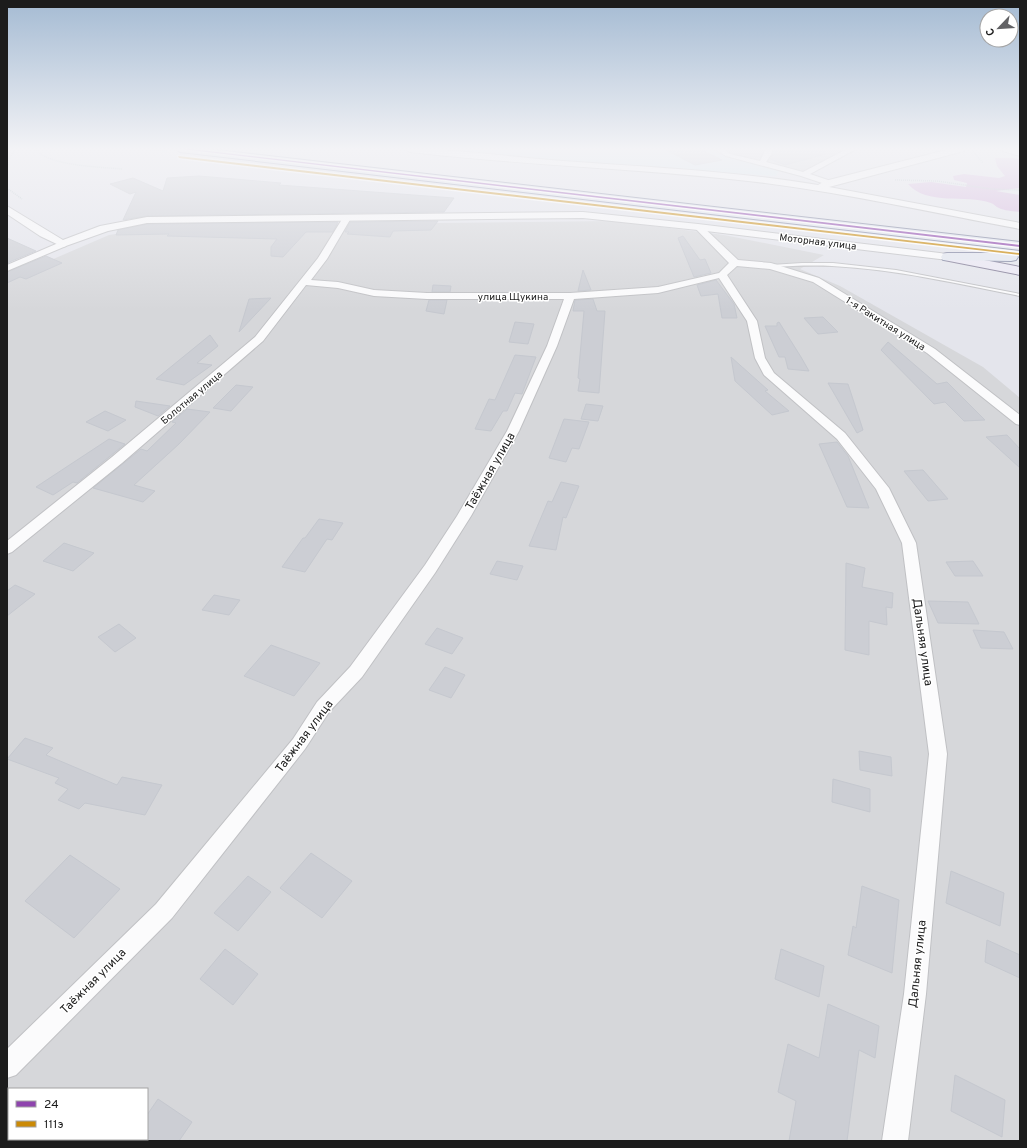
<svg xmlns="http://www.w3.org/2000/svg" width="1027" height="1148" font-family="Overpass,sans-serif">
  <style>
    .residential { fill: #d6d7da; fill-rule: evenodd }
    .commercial { fill: #d7e8ef }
    .forest { fill: #d6b7de }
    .building { fill: #ccced4; stroke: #c5c8cf }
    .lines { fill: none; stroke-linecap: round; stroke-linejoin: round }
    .service-casing { stroke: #c0c1c4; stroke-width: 2 }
    .minor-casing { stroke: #c0c1c4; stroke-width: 2 }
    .tertiary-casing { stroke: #c0c1c4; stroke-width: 2 }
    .secondary-casing { stroke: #827c96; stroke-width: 2 }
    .primary-casing { stroke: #8186a1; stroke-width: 2 }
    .path { stroke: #bdcacf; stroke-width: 1.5; stroke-dasharray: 1 1; stroke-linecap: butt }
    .service { fill: #fbfbfc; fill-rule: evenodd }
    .minor { fill: #fbfbfc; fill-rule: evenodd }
    .tertiary { fill: #fbfbfc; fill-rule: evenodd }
    .secondary { fill: #ebe8f4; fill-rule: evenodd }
    .primary { fill: #e3e7f0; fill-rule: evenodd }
    .bus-1-casing { stroke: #fff; stroke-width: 3 }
    .bus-2-casing { stroke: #fff; stroke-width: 3 }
    .bus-1 { fill: #8e44ad; fill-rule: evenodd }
    .bus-2 { fill: #cb8a06; fill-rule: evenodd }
    .labels { text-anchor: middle; stroke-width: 3; stroke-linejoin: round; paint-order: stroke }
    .far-street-label { font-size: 10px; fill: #1c1c1c; stroke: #fff }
    .street-label { font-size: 12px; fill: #1c1c1c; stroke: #fff }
  </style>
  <rect width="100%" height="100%" fill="#e4e5ec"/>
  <g class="residential">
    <path d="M720 149H847L802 172 725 152Z"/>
    <path d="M614 221 724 235 824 255 800 269 840 286 983 367 1020 398V1141H7V279L109 235 144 230 342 224ZM9 1089H147V1139H9Z"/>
  </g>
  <path class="commercial" d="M429 149H710L725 156 779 171 776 176 493 157Z"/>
  <path class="forest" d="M995 158H1012L1020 159V188L996 191 1020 195V212C1013 211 1005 211 999 208 996 207 994 204 991 203 966 194 927 206 908 184L931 182 966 187 967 183 954 180 953 176 964 174 999 178 1005 176 997 166Z"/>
  <g class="building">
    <path d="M664 149H700L722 160 695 165Z"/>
    <path d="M773 149H826V154L785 165 770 159 773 154Z"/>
    <path d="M199 176 281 183 279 185 454 198 444 212 147 216 123 220 136 192 130 194 110 184 133 178 163 191 167 178Z"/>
    <path d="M438 221 431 230 393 231 390 237 347 234 349 232H345L350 222Z"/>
    <path d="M338 222 333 232H306L283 257 271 256V247L277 239 167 236 169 234 116 235 118 230 147 224Z"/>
    <path d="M683 236 700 260 705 259 711 273 694 277 678 238Z"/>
    <path d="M7 238 36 251 7 263Z"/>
    <path d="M46 256 62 263 26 279 20 277 7 283V272Z"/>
    <path d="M583 270 591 290 578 291Z"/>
    <path d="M716 280 734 304 737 318H722L718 294 701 296 697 285Z"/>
    <path d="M433 285 451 286 450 292H432Z"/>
    <path d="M271 298 239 332 249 299Z"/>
    <path d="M593 299 597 311H605L599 393 578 391 580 379 578 378 584 311H573L575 300Z"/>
    <path d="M429 300H447L444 314 426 311Z"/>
    <path d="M823 317 838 332 818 334 804 318Z"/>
    <path d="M515 322 534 324 528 344 509 342Z"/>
    <path d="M779 322 801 357 809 371 788 369 785 357H779L765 326H777V323Z"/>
    <path d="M210 335 218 346 197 363 212 365 184 385 156 379Z"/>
    <path d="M888 342 937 384 947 382 985 420 964 421 945 402 934 404 881 350Z"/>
    <path d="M515 355 536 357 522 394 515 393 507 411H503L491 431 475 429 489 399 495 400Z"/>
    <path d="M731 357 768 390 765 391 789 411 772 415 735 381Z"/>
    <path d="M828 383 848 384 863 430 857 433Z"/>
    <path d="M236 385 253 387 231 411 213 408Z"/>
    <path d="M136 401 170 406 158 416 135 407Z"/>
    <path d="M586 404 603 406 598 421 581 419Z"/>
    <path d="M187 409 210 412 179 444 134 485 155 491 143 502 93 488 141 449 147 451 176 423 172 422Z"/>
    <path d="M105 411 126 420 108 431 86 422Z"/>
    <path d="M564 419 589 422 579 449 572 448 566 462 549 458Z"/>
    <path d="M1007 435 1020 449V468L986 437Z"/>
    <path d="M109 439 125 444 77 483 73 482 53 495 36 487Z"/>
    <path d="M837 442 848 456 869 508 847 507 819 444Z"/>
    <path d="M923 470 948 499 928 501 904 471Z"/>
    <path d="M561 482 579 486 566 518 563 517 556 550 529 546 548 501 552 502Z"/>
    <path d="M319 519 343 523 332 540 327 539 305 572 282 567 303 538H305Z"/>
    <path d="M64 543 94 553 73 571 43 561Z"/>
    <path d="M497 561 523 566 517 580 490 574Z"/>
    <path d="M973 561 983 576H955L946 562Z"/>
    <path d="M846 563 865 568 862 587 893 593 892 608 886 607 887 625 869 621V655L845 650Z"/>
    <path d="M15 585 35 594 7 616V591Z"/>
    <path d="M214 595 240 600 229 615 202 610Z"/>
    <path d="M928 601 968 602 979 624 938 623Z"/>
    <path d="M119 624 136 638 115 652 98 637Z"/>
    <path d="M437 628 463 638 452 654 425 644Z"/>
    <path d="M973 630 1004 632 1013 649 981 648Z"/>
    <path d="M271 645 320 663 294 696 244 676Z"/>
    <path d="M445 667 465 675 451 698 429 690Z"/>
    <path d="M25 738 53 748 46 755 117 785 122 777 162 785 145 815 85 803 79 809 58 800 68 789 55 783 59 778 7 759Z"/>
    <path d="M859 751 891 757 892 776 860 770Z"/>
    <path d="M833 779 870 789V812L832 802Z"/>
    <path d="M311 853 352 881 322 918 280 888Z"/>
    <path d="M70 855 120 889 74 938 25 901Z"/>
    <path d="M951 871 1004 893 1000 926 946 903Z"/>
    <path d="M248 876 271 892 238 931 214 913Z"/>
    <path d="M862 886 899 900 892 973 848 955 853 926 856 928Z"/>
    <path d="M987 940 1020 955V978L985 962Z"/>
    <path d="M225 949 258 974 233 1005 200 979Z"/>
    <path d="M781 949 824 966 819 997 775 979Z"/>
    <path d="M828 1004 879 1026 875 1058 859 1050 847 1141H789L796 1101 778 1092 788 1044 819 1058Z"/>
    <path d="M955 1075 1005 1100 1002 1137 951 1111Z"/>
    <path d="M158 1099 192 1122 179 1141H147V1115Z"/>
  </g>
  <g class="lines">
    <defs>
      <path id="service" d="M802 263H833L896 270 1020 294V296C958 284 896 269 832 266 812 265 791 266 771 267L769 266 771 265Z"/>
      <g id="minor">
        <path d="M714 149H723L730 154 760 161 764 153 765 149H771L772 153 766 162 803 172 847 149H856L810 174 831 181 832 183 828 185 801 176 726 156Z"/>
        <path d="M344 216H350L351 218 327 259 311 280 338 282 374 290 427 293H570L658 287 719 273 729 263 694 227 695 225H701L738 260 771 263 819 278 935 349 1020 415V425L1016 424 927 353 813 282 770 269 737 266 727 275 757 321 765 358 774 373 845 433 889 488 916 543 947 754 926 994 908 1141H882L904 994 929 754 902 543 876 489 837 439 764 375 755 358 747 321 719 278 658 293 574 299 557 346 519 431 471 516 435 573 362 677 329 712 305 749 172 918 16 1075 7 1078V1049L156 904 293 739 317 702 350 667 425 565 457 516 507 431 547 346 564 299H427L374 296 338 288 306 285 263 341 122 463 12 552 7 554V541L112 457 255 337 318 258Z"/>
        <path d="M63 241 66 242 67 244 66 246 7 271V265Z"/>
      </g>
      <g id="tertiary">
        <path d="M406 149C458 149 510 157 563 161 648 167 734 171 818 185L825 181 950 149H965L964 151 829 187 1020 223V229C935 213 850 194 765 183 647 168 528 166 410 152Z"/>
        <path d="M1002 149 1020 150V156L1003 151Z"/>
        <path d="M7 206 63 240 100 226 147 217 583 212 698 224 948 254 952 255 954 257 952 259 948 260 698 230 583 218 147 223 108 231 63 247 40 236 7 214Z"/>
      </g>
      <path id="secondary" d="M948 253 1020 267V275L944 260 942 257 944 254Z"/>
      <g id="primary">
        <path d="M175 149H209L1020 242V250L180 152Z"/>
        <path d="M948 253H1011L1016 254 1018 257 1016 260 1011 261 943 260 941 257 943 254Z"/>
      </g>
    </defs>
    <use href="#service" class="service-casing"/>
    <use href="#minor" class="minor-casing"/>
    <use href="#tertiary" class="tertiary-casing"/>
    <use href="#secondary" class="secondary-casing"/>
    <use href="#primary" class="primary-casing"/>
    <g class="path">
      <path d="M35 149C48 166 101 167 122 169"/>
      <path d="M150 149 167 152"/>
      <path d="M973 151 983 163"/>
      <path d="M7 169 10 157 16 149"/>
      <path d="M895 180 937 181 991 189 1020 190"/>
      <path d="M7 188 22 199"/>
    </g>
    <use href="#service" class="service"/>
    <use href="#minor" class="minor"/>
    <use href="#tertiary" class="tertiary"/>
    <use href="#secondary" class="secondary"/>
    <use href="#primary" class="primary"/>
    <defs>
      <path id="bus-1" d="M181 149H191L1020 245V247Z"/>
      <path id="bus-2" d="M178 156 1019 253H1020V255L179 158Z"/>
    </defs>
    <use href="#bus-1" class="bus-1-casing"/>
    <use href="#bus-2" class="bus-2-casing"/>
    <use href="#bus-1" class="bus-1"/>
    <use href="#bus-2" class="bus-2"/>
  </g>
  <linearGradient id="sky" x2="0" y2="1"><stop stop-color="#a5bbd3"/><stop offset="0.48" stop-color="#f3f3f6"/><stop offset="1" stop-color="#f3f3f6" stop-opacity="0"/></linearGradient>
  <rect width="1027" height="310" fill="url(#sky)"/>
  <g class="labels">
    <g class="far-street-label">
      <text transform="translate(818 241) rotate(7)" y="4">Моторная улица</text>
      <text x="513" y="300">улица Щукина</text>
      <text transform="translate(886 323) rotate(32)" y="4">1-я Ракитная улица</text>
      <text transform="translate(191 397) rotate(-40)" y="4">Болотная улица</text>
    </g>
    <g class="street-label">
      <text transform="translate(490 471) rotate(-60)" y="4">Таёжная улица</text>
      <text transform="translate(923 642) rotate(82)" y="4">Дальняя улица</text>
      <text transform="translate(304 736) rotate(-53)" y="4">Таёжная улица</text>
      <text transform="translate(917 964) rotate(-84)" y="4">Дальняя улица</text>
      <text transform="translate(93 981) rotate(-45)" y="4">Таёжная улица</text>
    </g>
  </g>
  <rect width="1027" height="1148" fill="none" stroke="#1c1c1c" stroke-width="16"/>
  <rect x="8" y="1088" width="140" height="52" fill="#ffffff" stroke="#a4a4a4"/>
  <rect x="16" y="1101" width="20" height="6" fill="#8e44ad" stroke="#a4a4a4"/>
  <text x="44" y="1108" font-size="12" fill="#1c1c1c">24</text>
  <rect x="16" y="1121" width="20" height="6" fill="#cb8a06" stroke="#a4a4a4"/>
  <text x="44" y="1128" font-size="12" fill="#1c1c1c">111э</text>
  <g transform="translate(999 28) rotate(245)"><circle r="19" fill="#ffffff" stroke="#a4a4a4"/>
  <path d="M0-3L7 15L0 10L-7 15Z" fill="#626265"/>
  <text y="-6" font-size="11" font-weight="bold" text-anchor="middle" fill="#1c1c1c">С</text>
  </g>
</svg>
